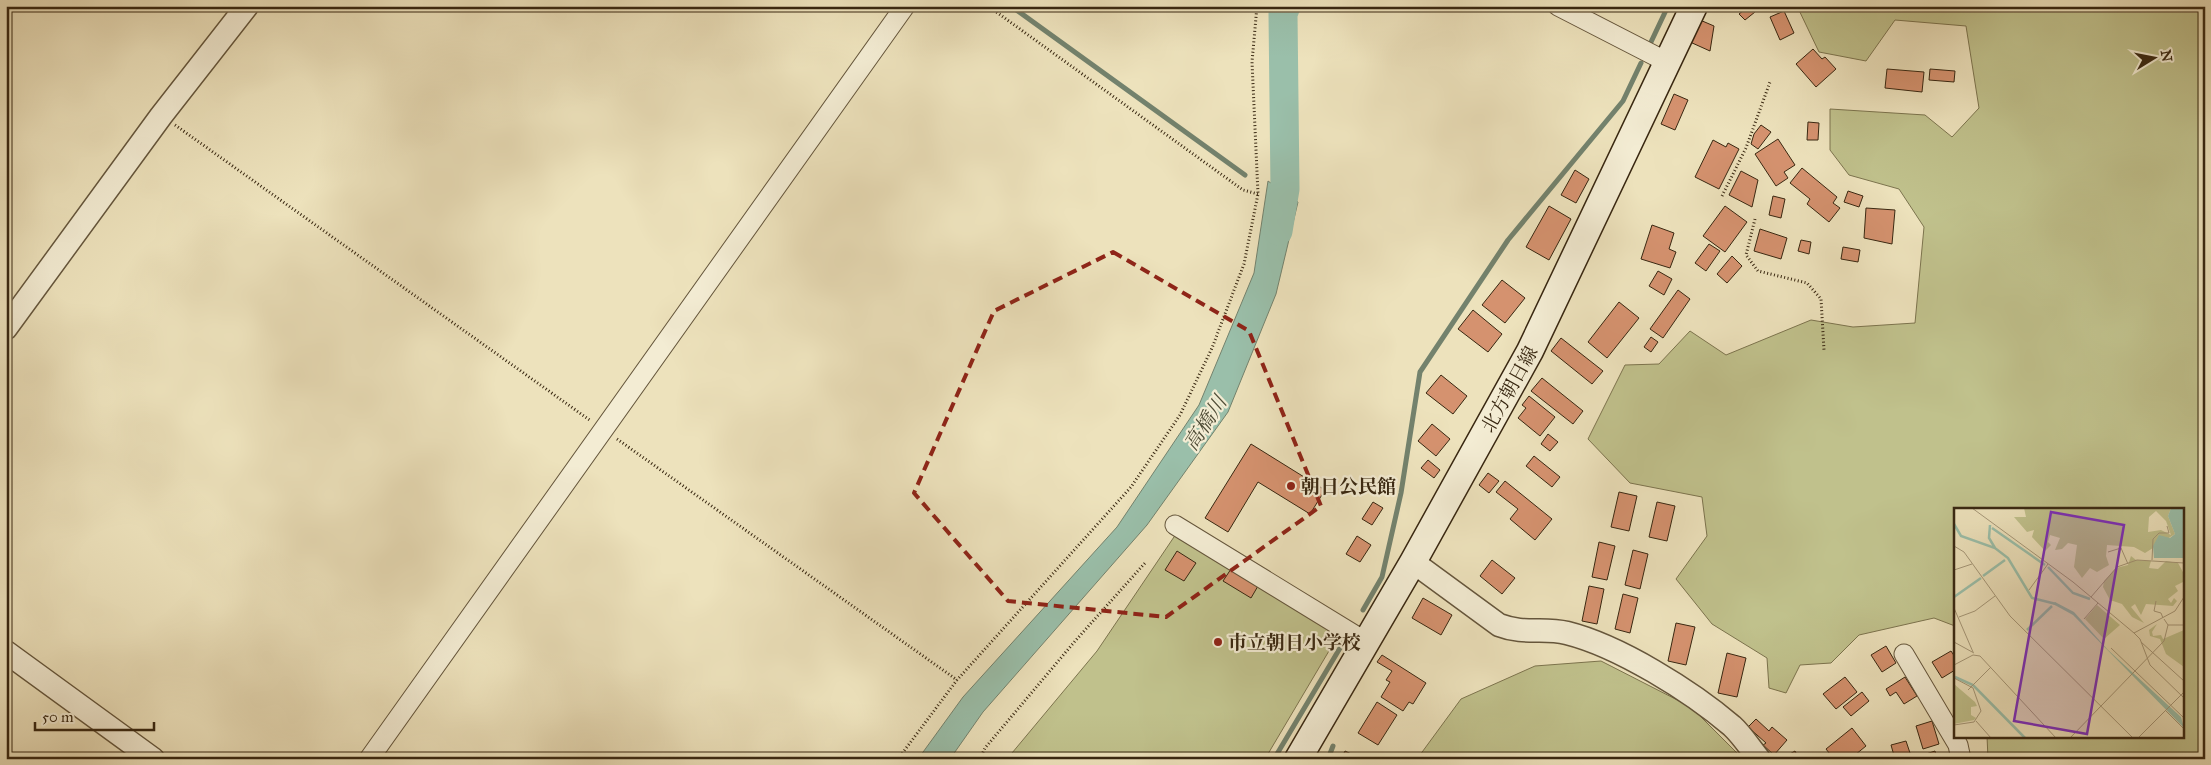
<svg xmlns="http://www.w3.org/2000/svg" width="2211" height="765" font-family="'IM FELL Great Primer','Noto Serif JP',serif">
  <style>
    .green { fill: #c0c18c; stroke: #7c744e }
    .water { fill: #9abfaa; stroke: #73826d }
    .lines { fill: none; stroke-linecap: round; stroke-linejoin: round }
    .stream { stroke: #73826d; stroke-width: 5 }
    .river { stroke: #9abfaa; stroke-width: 29 }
    .building { fill: #d5926f; stroke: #382711 }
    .minor-casing { stroke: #65563c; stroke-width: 21 }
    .tertiary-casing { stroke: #65563c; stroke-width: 25 }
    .secondary-casing { stroke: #382711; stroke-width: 29 }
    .path { stroke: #382711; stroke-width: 3; stroke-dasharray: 1 2.5; stroke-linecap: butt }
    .minor { stroke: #f3ecd3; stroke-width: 19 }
    .tertiary { stroke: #f3ecd3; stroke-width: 22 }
    .secondary { stroke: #f3ecd3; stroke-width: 26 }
    .marked { fill: none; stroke: #8f2418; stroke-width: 4; stroke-dasharray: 10 6; stroke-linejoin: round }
    .poi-dot { fill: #8f2418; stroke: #f3ecd3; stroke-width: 2 }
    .labels { text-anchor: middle; stroke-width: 4.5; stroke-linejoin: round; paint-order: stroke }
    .street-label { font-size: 19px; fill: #382711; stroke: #f3ecd3 }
    .poi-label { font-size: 19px; font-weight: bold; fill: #382711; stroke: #f3ecd3; text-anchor: start }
    .water-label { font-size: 20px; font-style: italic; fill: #504d37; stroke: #f3ecd3 }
    .inset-river { fill: none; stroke: #9abfaa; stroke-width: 2.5 }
    .inset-road { fill: none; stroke: #a59778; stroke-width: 1 }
    .view { fill: #7b2cbf; fill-opacity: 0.15; stroke: #7b2cbf; stroke-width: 2.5 }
    .inset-edge { fill: none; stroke: #382711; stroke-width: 2.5 }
  </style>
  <rect width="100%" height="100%" fill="#ede2bc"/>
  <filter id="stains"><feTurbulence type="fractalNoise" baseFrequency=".004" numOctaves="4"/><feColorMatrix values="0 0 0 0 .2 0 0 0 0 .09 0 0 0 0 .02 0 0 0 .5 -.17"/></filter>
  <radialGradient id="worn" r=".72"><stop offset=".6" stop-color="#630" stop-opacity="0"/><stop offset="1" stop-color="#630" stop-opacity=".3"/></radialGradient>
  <g class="green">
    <path d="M1797 6H2205V759H1988L1987 736H2182V509H1955V626L1934 618 1859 635 1831 663 1800 665 1786 693 1769 688 1767 658 1712 624 1676 579 1707 536 1702 497 1630 483 1588 439 1625 365 1659 364 1690 331 1726 355 1811 320 1853 327 1915 323 1924 227 1899 189 1849 175 1830 150V109L1925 115 1952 137 1979 108 1966 26 1895 20 1866 61 1819 52Z"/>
    <path d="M1176 534 1339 634 1265 759H1007L1097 651Z"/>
    <path d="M1601 661 1691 707 1743 759H1417L1461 699 1535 666Z"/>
  </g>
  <path class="water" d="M1268 181 1298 202 1276 294 1228 412 1147 525 983 712 950 759H918L963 697 1117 527 1199 405 1254 273Z"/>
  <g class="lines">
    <g class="stream">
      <path d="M1011 6 1245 175"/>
      <path d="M1651 42 1668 6"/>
      <path d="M1363 610 1382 577 1401 493 1420 372 1508 240 1623 101 1641 63"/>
      <path d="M1274 759 1343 643"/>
      <path d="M1328 759 1333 746"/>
    </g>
    <path class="river" d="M1278 231 1285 189 1283 14 1286 6"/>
  </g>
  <g class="building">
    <path d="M1749 6 1755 12 1745 20 1739 14Z"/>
    <path d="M1784 11 1794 33 1780 40 1770 17Z"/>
    <path d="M1700 20 1714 26 1710 51 1690 42Z"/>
    <path d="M1813 49 1822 59 1825 57 1836 69 1816 87 1796 64Z"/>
    <path d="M1887 69 1924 72 1922 92 1885 88Z"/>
    <path d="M1930 69 1955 71 1954 82 1929 80Z"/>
    <path d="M1674 94 1688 100 1675 130 1661 124Z"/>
    <path d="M1808 122 1819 123 1818 140H1807Z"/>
    <path d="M1761 125 1771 132 1758 149 1751 144 1754 134Z"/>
    <path d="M1778 139 1795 165 1784 172 1788 178 1776 186 1755 154Z"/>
    <path d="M1713 140 1726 147 1728 143 1739 149 1719 189 1695 177Z"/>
    <path d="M1802 168 1837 197 1833 203 1840 208 1829 222 1807 204 1810 199 1790 183Z"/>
    <path d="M1575 170 1589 179 1576 203 1561 195Z"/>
    <path d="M1741 171 1758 180 1752 207 1729 195Z"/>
    <path d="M1848 191 1863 196 1859 207 1844 202Z"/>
    <path d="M1773 196 1785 199 1781 218 1769 215Z"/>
    <path d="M1549 206 1571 219 1549 260 1526 247Z"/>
    <path d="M1725 206 1747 222 1725 252 1703 236Z"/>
    <path d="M1866 208 1895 210 1892 244 1864 238Z"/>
    <path d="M1652 225 1674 233 1669 249 1676 252 1670 268 1641 259Z"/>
    <path d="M1760 229 1787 238 1781 259 1754 251Z"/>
    <path d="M1801 240 1811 242 1809 254 1798 251Z"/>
    <path d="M1709 244 1720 251 1706 271 1695 263Z"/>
    <path d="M1843 247 1860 250 1858 262 1841 259Z"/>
    <path d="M1732 256 1742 266 1727 283 1717 274Z"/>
    <path d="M1658 271 1672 279 1664 295 1649 286Z"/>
    <path d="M1502 280 1525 298 1505 323 1482 305Z"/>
    <path d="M1678 290 1690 299 1663 338 1650 329Z"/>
    <path d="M1619 302 1639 318 1607 358 1588 342Z"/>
    <path d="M1473 310 1502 334 1488 352 1458 329Z"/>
    <path d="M1651 337 1658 342 1651 352 1644 347Z"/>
    <path d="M1561 338 1603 371 1592 384 1551 351Z"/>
    <path d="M1441 375 1467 396 1453 414 1426 393Z"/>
    <path d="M1542 378 1583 411 1573 424 1531 391Z"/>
    <path d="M1529 396 1555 417 1540 436 1518 418 1526 408 1522 405Z"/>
    <path d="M1432 424 1450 439 1436 456 1418 441Z"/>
    <path d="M1548 434 1558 442 1550 451 1541 444Z"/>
    <path d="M1251 444 1325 490 1310 514 1258 482 1228 532 1205 518Z"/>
    <path d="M1534 456 1560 477 1552 487 1526 466Z"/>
    <path d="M1428 460 1440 470 1434 478 1421 468Z"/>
    <path d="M1488 473 1499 481 1489 493 1479 485Z"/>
    <path d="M1505 481 1552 519 1535 540 1510 519 1518 509 1496 492Z"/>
    <path d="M1619 492 1637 496 1629 531 1611 527Z"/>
    <path d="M1373 502 1383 508 1372 525 1362 519Z"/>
    <path d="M1657 502 1675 506 1667 541 1649 537Z"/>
    <path d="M1357 536 1371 545 1360 562 1346 554Z"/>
    <path d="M1599 542 1615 546 1607 580 1592 577Z"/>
    <path d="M1633 550 1648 554 1640 589 1625 585Z"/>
    <path d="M1177 551 1196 563 1184 581 1165 570Z"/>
    <path d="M1492 560 1515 578 1502 594 1480 576Z"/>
    <path d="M1231 569 1258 586 1251 598 1223 581Z"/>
    <path d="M1589 586 1604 589 1597 624 1582 621Z"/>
    <path d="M1623 594 1638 598 1630 633 1615 629Z"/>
    <path d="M1423 598 1452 615 1441 635 1412 618Z"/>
    <path d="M1676 623 1695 627 1686 665 1668 661Z"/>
    <path d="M1886 646 1896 663 1882 672 1871 655Z"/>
    <path d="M1951 651 1955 657V670L1942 678 1932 662Z"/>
    <path d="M1727 653 1746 658 1737 697 1718 693Z"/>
    <path d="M1382 655 1426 683 1413 704 1409 702 1403 711 1381 697 1390 682 1386 680 1392 671 1377 662Z"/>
    <path d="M1845 677 1857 692 1836 709 1823 694Z"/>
    <path d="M1905 677 1917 696 1904 704 1896 692 1890 696 1886 689Z"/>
    <path d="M1862 692 1869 701 1851 716 1843 707Z"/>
    <path d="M1377 702 1397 715 1378 745 1358 733Z"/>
    <path d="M1756 719 1769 731 1772 727 1787 740 1774 755 1763 745 1766 743 1748 727Z"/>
    <path d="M1932 721 1939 744 1923 749 1916 726Z"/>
    <path d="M1852 728 1866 746 1850 759H1831L1833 758 1826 749Z"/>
    <path d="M1906 741 1912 759H1895L1891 745Z"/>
    <path d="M1345 751 1362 759H1341Z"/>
    <path d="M1795 751 1799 759H1781Z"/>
    <path d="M1935 751 1937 759H1921L1920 756Z"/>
  </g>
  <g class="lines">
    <defs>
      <g id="minor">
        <path d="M1558 6 1667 62"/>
        <path d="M1175 525 1366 642"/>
        <path d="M1904 654 1958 745 1961 759"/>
        <path d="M369 759 905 6"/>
      </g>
      <g id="tertiary">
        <path d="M6 328 161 116 247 6"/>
        <path d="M1413 562 1499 625C1525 635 1543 627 1567 633 1619 646 1691 691 1732 726 1742 735 1750 748 1759 759"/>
        <path d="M6 652 153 759"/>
      </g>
      <path id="secondary" d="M1298 759 1413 562 1530 351 1694 6"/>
    </defs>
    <use href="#minor" class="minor-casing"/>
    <use href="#tertiary" class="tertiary-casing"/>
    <use href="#secondary" class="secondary-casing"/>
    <g class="path">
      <path d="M988 6 1243 190 1258 194"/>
      <path d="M175 125 591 421"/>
      <path d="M1722 196 1746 148 1770 82"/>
      <path d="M1755 219 1746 255 1758 271 1807 283 1821 299 1824 350"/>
      <path d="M617 439 957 680"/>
      <path d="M898 759 957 680 1131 487 1180 415 1212 348 1244 264 1258 194 1252 62 1257 6"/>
      <path d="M980 759 985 748 1076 640 1145 563"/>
    </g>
    <use href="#minor" class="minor"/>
    <use href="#tertiary" class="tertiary"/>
    <use href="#secondary" class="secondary"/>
  </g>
  <path class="marked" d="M1113 252 1249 331 1321 506 1166 617 1008 601 914 493 994 311Z"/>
  <g class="poi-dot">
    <circle cx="1291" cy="486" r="5"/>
    <circle cx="1218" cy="642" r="5"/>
  </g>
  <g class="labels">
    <g class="street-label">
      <text transform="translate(1509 389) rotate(-61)" y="7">北方朝日線</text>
    </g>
    <g class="poi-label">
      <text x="1301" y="493">朝日公民館</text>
      <text x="1228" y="649">市立朝日小学校</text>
    </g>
    <g class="water-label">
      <text transform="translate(1205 423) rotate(-57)" y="7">高橋川</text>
    </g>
  </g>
  <g transform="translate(1954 508)">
    <rect width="230" height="230" fill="#ede2bc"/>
    <path d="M70 0H217L214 8 221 26 191 45 180 39 153 37 152 48 155 57 143 64 136 60 128 70 120 59 123 37 114 35 108 41 101 42 106 30 96 27 94 34 97 37 91 43 78 29 80 22 73 24 60 9H72ZM202 3 212 13 217 27 207 22 194 24 195 9ZM177 48 182 52 197 53 195 60 204 61 212 53 224 55 230 66 229 74 221 78 224 83 214 91 217 95 220 90 223 93 219 98 192 96 187 107 181 96 177 99 190 115 178 109 168 96 156 92 149 79 150 73 162 60 174 57ZM143 97 166 117 150 131 131 111ZM203 116 198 124 199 128 207 127 209 131 230 122V159L212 146 206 131 196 128 195 122ZM0 176 21 194 23 198 17 199V207L22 210 20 212 0 216Z" fill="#c0c18c" fill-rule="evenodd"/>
    <path d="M217 0H230V50H200L199 38 205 27 216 30 221 26 214 8ZM101 94 120 104 154 142 227 209 230 220 119 107 99 96Z" fill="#9abfaa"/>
    <path class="inset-river" d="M0 16 7 28 41 40 54 50 78 90 102 96M36 17 35 30 41 40M38 20 91 57M94 59 119 85 136 91M29 68 51 52M0 89 27 70M73 122 98 98M1 169 19 177 71 230"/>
    <path class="inset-road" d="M18 0 119 74 180 125 186 131 196 157 230 190M0 38 10 44 56 108 179 230M154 44 167 40 174 56M198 52 199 31 205 25H215L213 18M0 62 18 56M75 82 94 56M137 89 163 59 183 52 230 55M202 93 200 103 207 105 209 110M0 100 19 144M5 109 21 103 41 88M130 111 144 95M214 117H230M180 125 221 103 230 89M0 134 20 145M187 134 230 173M157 140 230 210M0 157 19 147 26 148 102 230M0 170 19 180 27 203 20 214 0 217M14 182 37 159M211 202 230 221M22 213 37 230M116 230 210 133 214 117 210 111M184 230 230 184"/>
    <path class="view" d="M97 4 170 17 133 226 60 213Z"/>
    <rect width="230" height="230" class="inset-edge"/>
  </g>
  <rect width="2211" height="765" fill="none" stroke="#ede2bc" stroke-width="25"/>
  <rect x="8" y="8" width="2196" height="750" fill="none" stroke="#382711" stroke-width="2.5"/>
  <rect x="12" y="12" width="2186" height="740" fill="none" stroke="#382711"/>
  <g transform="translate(2154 58) rotate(80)" stroke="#f3ecd3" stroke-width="4" paint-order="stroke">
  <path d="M0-4L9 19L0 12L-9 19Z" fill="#382711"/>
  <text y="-8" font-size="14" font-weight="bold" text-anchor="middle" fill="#382711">N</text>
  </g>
  <path d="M35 722v8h119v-8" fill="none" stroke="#382711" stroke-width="2.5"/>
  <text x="42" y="722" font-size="15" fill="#382711" stroke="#f3ecd3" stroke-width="4" paint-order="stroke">50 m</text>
  <rect width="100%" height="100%" filter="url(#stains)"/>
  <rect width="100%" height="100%" fill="url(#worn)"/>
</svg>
